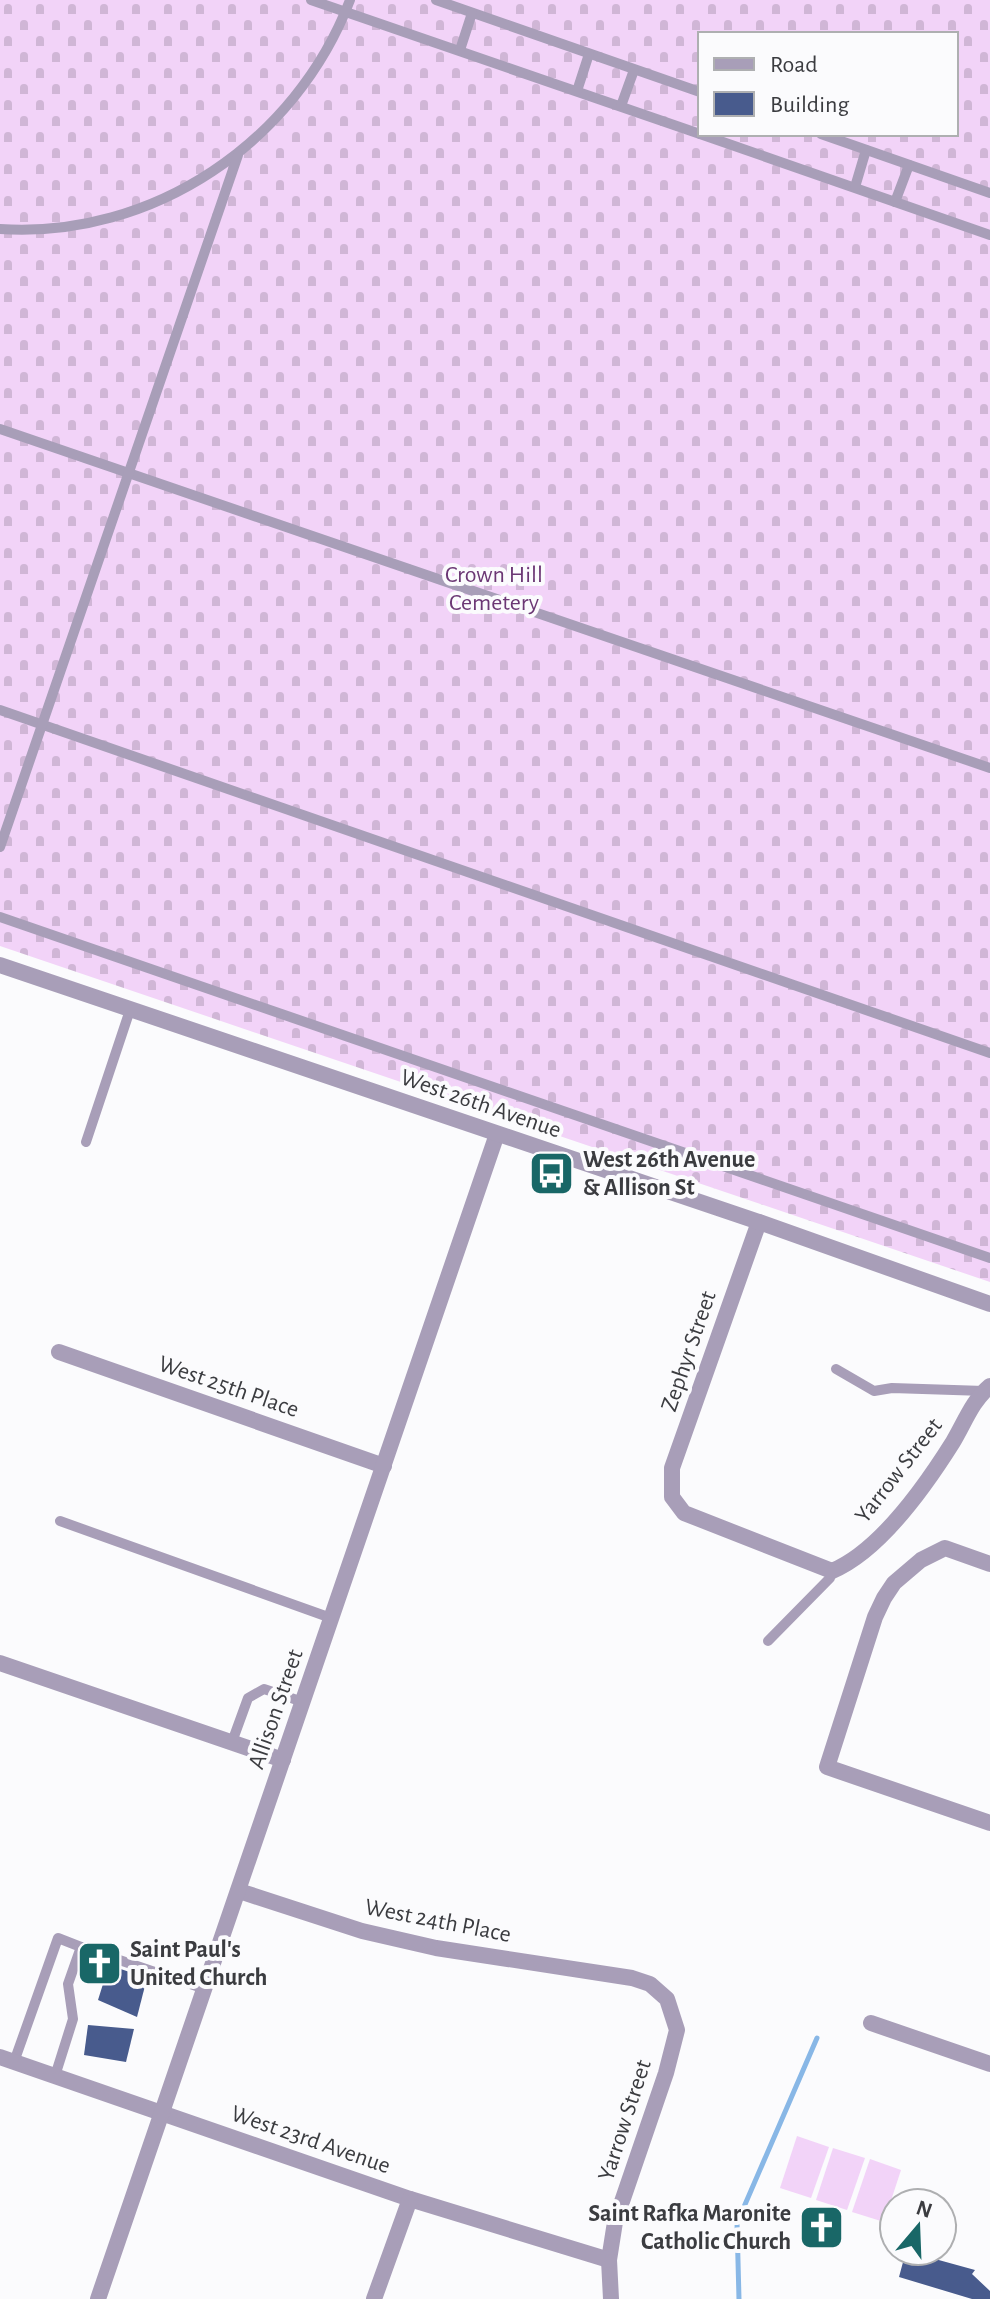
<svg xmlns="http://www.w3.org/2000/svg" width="990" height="2299" font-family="'Alegreya Sans',sans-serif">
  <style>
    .cemetery { fill: url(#cemetery-stones); fill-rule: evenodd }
    .pitch { fill: #f2d3f8 }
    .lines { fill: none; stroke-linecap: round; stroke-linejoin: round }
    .stream { stroke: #88b7e6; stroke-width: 5 }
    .building { fill: #485b8d }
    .service { stroke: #a89eb8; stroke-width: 10 }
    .minor { stroke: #a89eb8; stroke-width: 16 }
    .tertiary { stroke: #a89eb8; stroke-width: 16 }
    .labels { text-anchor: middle; stroke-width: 8; stroke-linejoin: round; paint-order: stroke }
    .park-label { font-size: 24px; fill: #6b3774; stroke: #fbfbfd }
    .street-label { font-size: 24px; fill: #3b3c40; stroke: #fbfbfd }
    .poi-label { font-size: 24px; font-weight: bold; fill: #3b3c40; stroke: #fbfbfd; text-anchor: start }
  </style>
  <defs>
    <pattern id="cemetery-stones" width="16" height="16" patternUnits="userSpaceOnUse" patternTransform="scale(2)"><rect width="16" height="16" fill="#f2d3f8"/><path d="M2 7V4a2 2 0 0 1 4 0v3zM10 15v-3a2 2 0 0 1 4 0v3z" fill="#d0b6d6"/></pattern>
  </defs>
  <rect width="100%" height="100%" fill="#fbfbfd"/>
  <path class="cemetery" d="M0 0H990V1282L0 946ZM700 34H956V134H700Z"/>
  <g class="pitch">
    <path d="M797 2136 829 2147 811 2198 780 2188Z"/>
    <path d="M833 2148 865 2158 847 2210 816 2200Z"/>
    <path d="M870 2159 901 2170 884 2222 852 2212Z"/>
  </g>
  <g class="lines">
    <path class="stream" d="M739 2299 737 2223 817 2038"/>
  </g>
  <g class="building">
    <path d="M109 1965 147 1978 137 2017 98 2000Z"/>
    <path d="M88 2025 134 2029 126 2062 84 2055Z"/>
    <path d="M906 2251 975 2270 972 2274 990 2291V2299H972L899 2277Z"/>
  </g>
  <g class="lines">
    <g class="service">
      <path d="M311 0 700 134"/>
      <path d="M436 0 700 92"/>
      <path d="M460 50 472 13"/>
      <path d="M577 91 589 54"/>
      <path d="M621 106 634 70"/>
      <path d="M700 134 990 235"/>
      <path d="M821 134 990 193"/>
      <path d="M855 187 866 150"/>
      <path d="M895 202 909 165"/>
      <path d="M0 229C153 239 296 142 350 0"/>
      <path d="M0 429 990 768"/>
      <path d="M0 710 990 1053"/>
      <path d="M0 847 238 155"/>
      <path d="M0 917 990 1258"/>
      <path d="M86 1142 130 1010"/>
      <path d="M836 1369 874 1391 892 1388 984 1391"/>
      <path d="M60 1521 331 1618"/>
      <path d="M768 1641 830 1578 832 1571"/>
      <path d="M232 1742 248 1698 264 1689 303 1702"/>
      <path d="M81 1947 205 1989"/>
      <path d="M14 2062 58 1938 81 1947 68 1984 73 2019 55 2076"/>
    </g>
    <g class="minor">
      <path d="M759 1222 672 1468V1497L684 1513 832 1571C880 1551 926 1485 953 1442 965 1422 972 1401 990 1386"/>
      <path d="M59 1352 384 1466"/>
      <path d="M990 1564 945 1548 921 1560 894 1583 884 1598 875 1617 827 1767 990 1823"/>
      <path d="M0 1663 283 1760"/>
      <path d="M239 1891 362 1931 436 1948 632 1978 650 1984 667 1999 677 2030 666 2073 615 2222 609 2260 611 2299"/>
      <path d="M871 2023 990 2064"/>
      <path d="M0 2057 410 2199 609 2260"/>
      <path d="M98 2299 497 1134"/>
      <path d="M374 2299 410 2199"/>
    </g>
    <path class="tertiary" d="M0 965 759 1222 990 1304"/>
  </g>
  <defs>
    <symbol id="bus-square" viewBox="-11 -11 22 22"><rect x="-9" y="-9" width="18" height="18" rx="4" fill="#196767" stroke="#fbfbfd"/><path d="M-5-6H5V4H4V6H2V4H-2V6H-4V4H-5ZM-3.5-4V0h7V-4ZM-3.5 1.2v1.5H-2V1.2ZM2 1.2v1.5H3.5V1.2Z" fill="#fff"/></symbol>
    <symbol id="church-square" viewBox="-11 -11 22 22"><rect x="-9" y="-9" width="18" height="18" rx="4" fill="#196767" stroke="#fbfbfd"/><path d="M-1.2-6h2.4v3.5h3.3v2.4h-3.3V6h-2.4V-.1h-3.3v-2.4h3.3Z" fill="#fff"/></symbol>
  </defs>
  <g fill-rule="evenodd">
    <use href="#bus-square" x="526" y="1148" width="51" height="51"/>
    <use href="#church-square" x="74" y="1938" width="51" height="51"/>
    <use href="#church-square" x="796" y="2202" width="51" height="51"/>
  </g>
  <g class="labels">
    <g class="park-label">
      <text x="494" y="582">Crown Hill<tspan x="494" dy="28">Cemetery</tspan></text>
    </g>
    <g class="street-label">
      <text transform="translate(481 1103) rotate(19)" y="8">West 26th Avenue</text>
      <text transform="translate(688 1351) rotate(-71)" y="8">Zephyr Street</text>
      <text transform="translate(229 1386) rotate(19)" y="8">West 25th Place</text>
      <text transform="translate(898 1470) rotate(-52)" y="8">Yarrow Street</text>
      <text transform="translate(275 1709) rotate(-71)" y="8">Allison Street</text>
      <text transform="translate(438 1920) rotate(11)" y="8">West 24th Place</text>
      <text transform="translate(624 2120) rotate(-72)" y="8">Yarrow Street</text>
      <text transform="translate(311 2139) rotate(19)" y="8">West 23rd Avenue</text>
    </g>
    <g class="poi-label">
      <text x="583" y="1167">West 26th Avenue<tspan x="583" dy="28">&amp; Allison St</tspan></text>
      <text x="130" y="1957">Saint Paul's<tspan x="130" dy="28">United Church</tspan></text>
      <text x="791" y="2221" text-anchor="end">Saint Rafka Maronite<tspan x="791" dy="28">Catholic Church</tspan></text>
    </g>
  </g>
  <rect x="698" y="32" width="260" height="104" fill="#fbfbfd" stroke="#aeafb1" stroke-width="2"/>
  <rect x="714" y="58" width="40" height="12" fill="#a89eb8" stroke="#aeafb1" stroke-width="2"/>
  <text x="770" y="72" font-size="24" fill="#3b3c40">Road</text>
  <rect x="714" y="92" width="40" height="24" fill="#485b8d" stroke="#aeafb1" stroke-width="2"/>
  <text x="770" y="112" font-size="24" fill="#3b3c40">Building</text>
  <g transform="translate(918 2227) rotate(19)"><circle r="38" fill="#fbfbfd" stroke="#aeafb1" stroke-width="2"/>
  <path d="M0-6L14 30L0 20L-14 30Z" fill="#196767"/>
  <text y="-12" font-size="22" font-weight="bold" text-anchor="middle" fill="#3b3c40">N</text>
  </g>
</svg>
